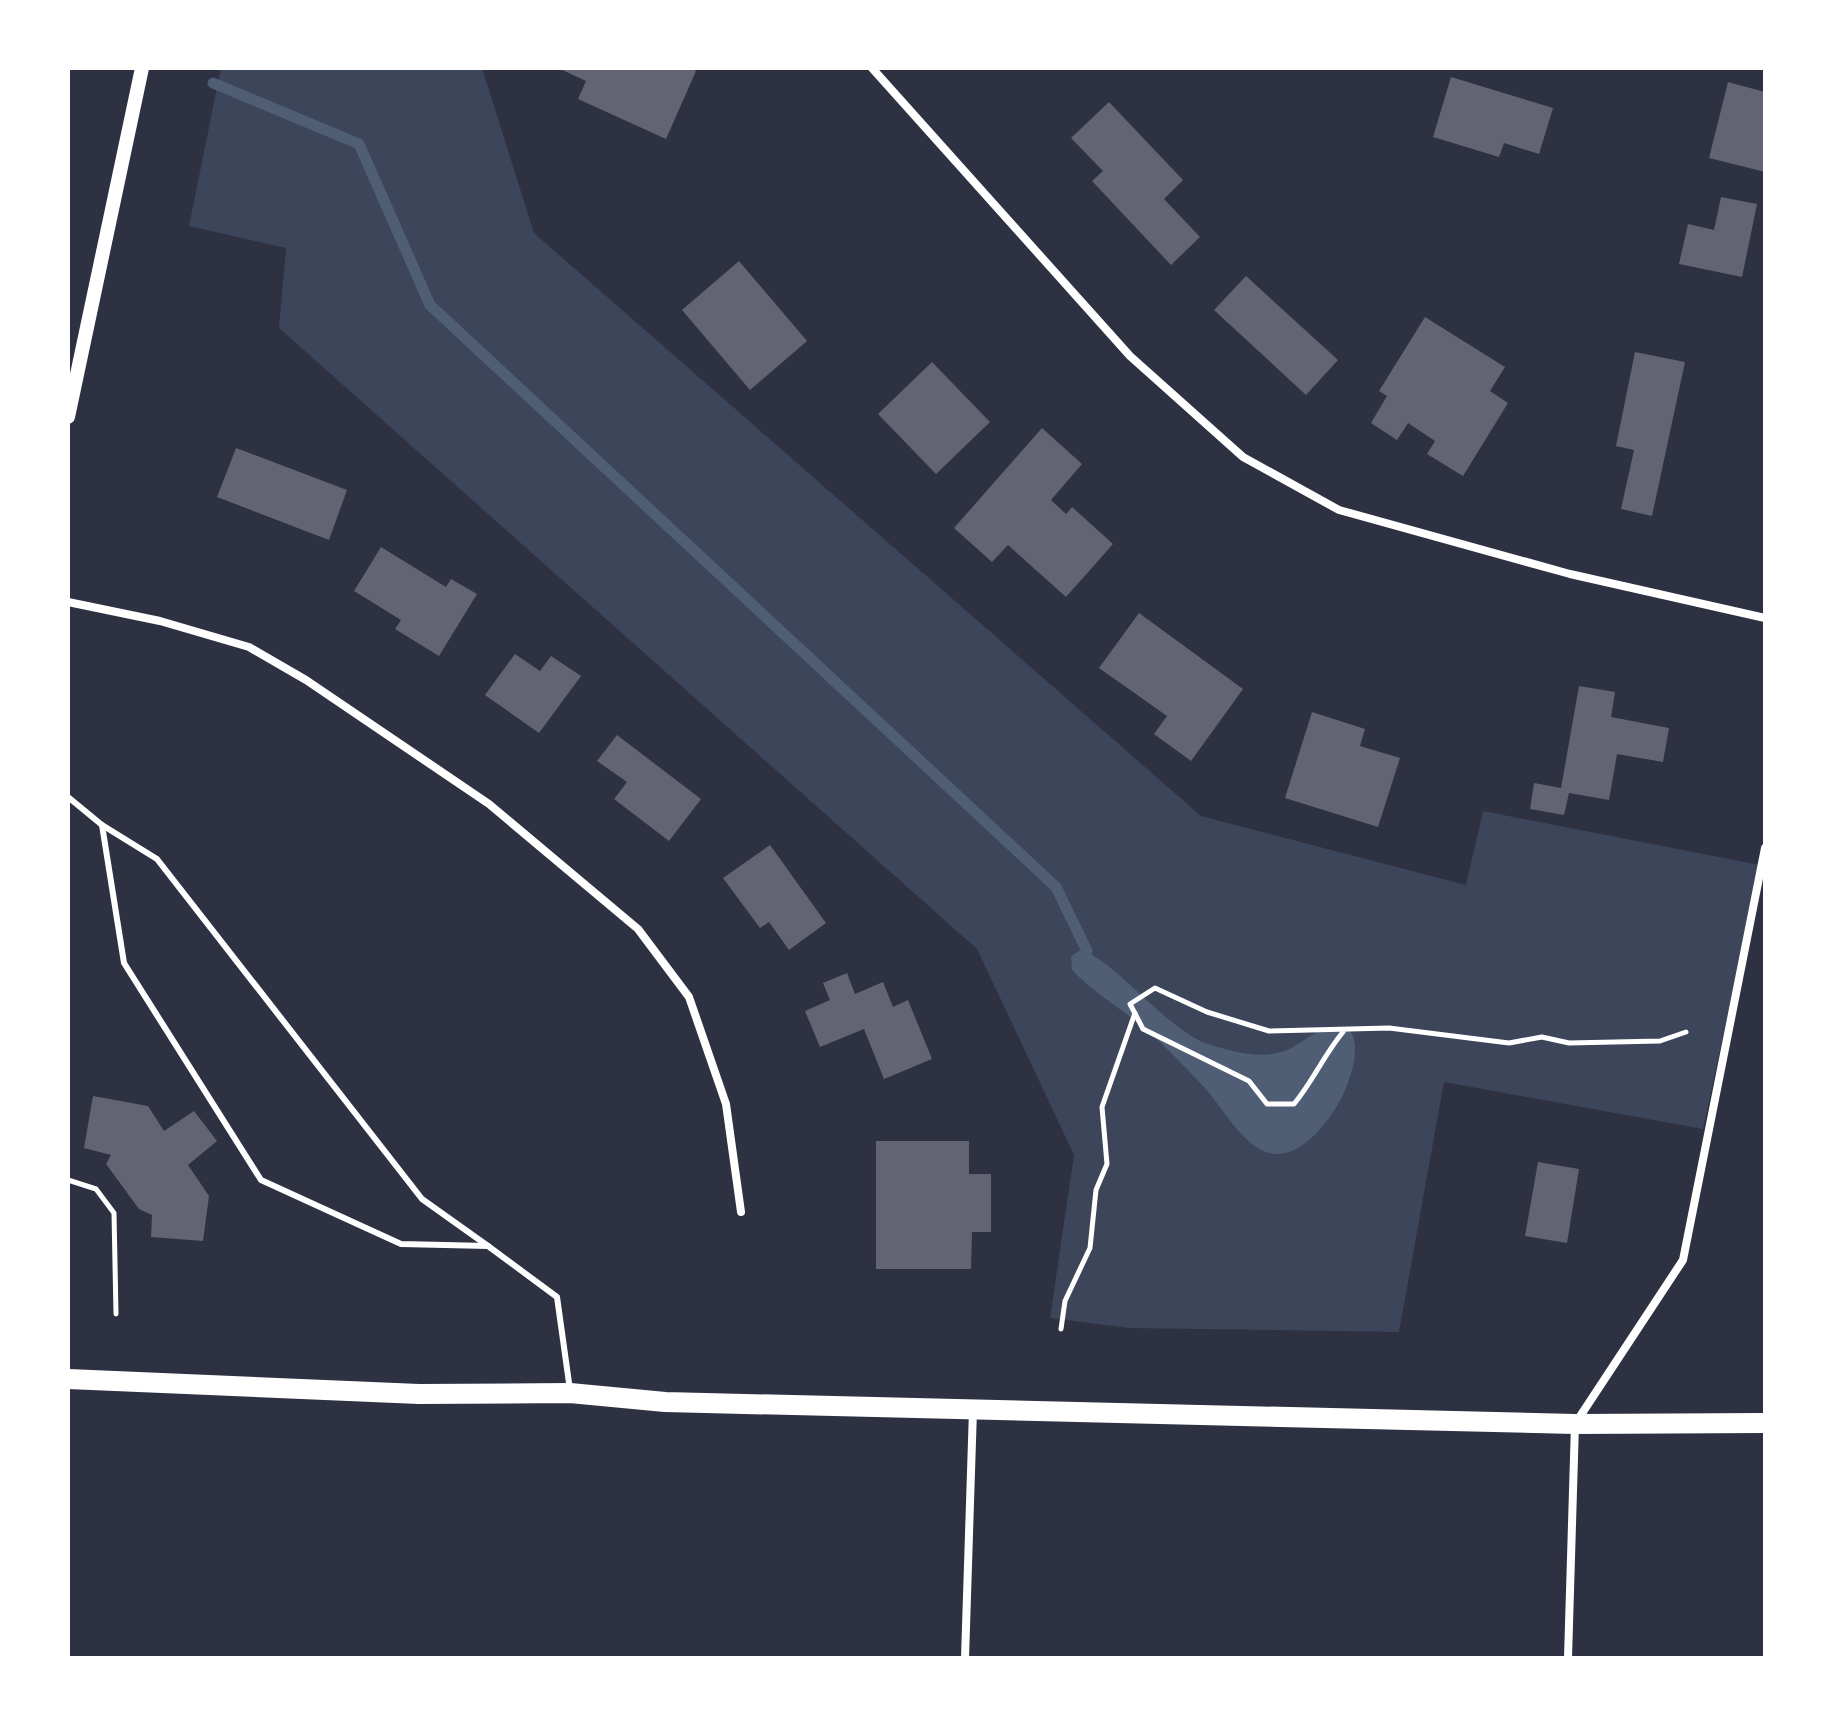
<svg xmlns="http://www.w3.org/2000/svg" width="1833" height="1726" font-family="Karla,sans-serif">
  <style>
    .green { fill: #3c4559 }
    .water { fill: #4f5d75 }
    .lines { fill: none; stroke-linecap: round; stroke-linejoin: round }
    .stream { stroke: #4f5d75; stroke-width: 11 }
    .building { fill: #626471 }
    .path { stroke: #fff; stroke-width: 5 }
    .service { stroke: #fff; stroke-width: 6 }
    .minor { stroke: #fff; stroke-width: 8 }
    .tertiary { stroke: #fff; stroke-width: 14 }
    .primary { stroke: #fff; stroke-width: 20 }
  </style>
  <rect width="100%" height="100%" fill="#2d3142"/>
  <path class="green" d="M221 68H482L534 233 1201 816 1466 885 1483 811 1760 865 1703 1129 1444 1082 1399 1332 1129 1328 1050 1318 1074 1155 977 949 279 328 286 248 189 226Z"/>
  <path class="water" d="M1079 951C1107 951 1167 1031 1208 1044 1231 1051 1257 1059 1281 1052 1297 1048 1310 1033 1325 1029 1332 1028 1343 1030 1350 1030 1362 1048 1350 1081 1341 1099 1330 1120 1305 1153 1279 1154 1247 1156 1222 1106 1204 1087 1182 1064 1158 1038 1133 1019 1112 1003 1090 989 1072 970L1071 956Z"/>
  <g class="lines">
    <path class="stream" d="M213 83 359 144 430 305 1056 887 1087 951"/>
  </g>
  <g class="building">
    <path d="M558 68H690L696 71 666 139 578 99 586 81Z"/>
    <path d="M1451 77 1553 108 1539 154 1504 143 1499 157 1433 137Z"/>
    <path d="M1728 82 1765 92V172L1709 158Z"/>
    <path d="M1109 102 1183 180 1164 199 1200 237 1171 265 1092 181 1103 171 1071 138Z"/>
    <path d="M1721 197 1757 204 1742 277 1679 264 1688 224 1714 230Z"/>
    <path d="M739 261 807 341 750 390 682 310Z"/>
    <path d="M1246 276 1338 360 1306 395 1214 310Z"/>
    <path d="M1425 317 1505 367 1490 391 1508 403 1463 476 1427 454 1435 441 1408 423 1397 440 1371 423 1387 396 1379 391Z"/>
    <path d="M1635 352 1685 362 1652 516 1621 509 1634 450 1616 446Z"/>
    <path d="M932 362 990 422 936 474 878 414Z"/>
    <path d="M1042 428 1082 464 1051 500 1066 514 1072 507 1113 544 1066 597 1008 545 992 562 954 528Z"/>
    <path d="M236 448 347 490 329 540 217 497Z"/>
    <path d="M381 547 446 587 451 579 477 594 439 656 395 629 401 620 354 591Z"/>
    <path d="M1139 613 1243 689 1191 761 1154 734 1167 716 1099 668Z"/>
    <path d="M515 654 540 671 551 656 581 676 539 733 485 695Z"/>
    <path d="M1579 686 1615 692 1611 717 1669 728 1663 762 1617 754 1609 800 1569 793 1564 815 1530 809 1534 783 1561 788Z"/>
    <path d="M1312 712 1365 729 1360 746 1400 758 1378 827 1285 798Z"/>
    <path d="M617 735 701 799 669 841 614 799 627 782 597 761Z"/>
    <path d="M770 845 826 923 789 950 769 922 760 928 723 878Z"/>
    <path d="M847 973 855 994 883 982 893 1007 908 1000 932 1059 884 1079 864 1029 820 1047 805 1011 830 1000 823 983Z"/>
    <path d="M93 1096 148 1106 164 1131 194 1111 217 1141 188 1165 209 1196 203 1241 151 1237 152 1215 139 1209 106 1164 111 1155 84 1148Z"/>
    <path d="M876 1141H969V1174H991V1232H972L971 1269H876Z"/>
    <path d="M1538 1162 1579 1169 1567 1243 1525 1236Z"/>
  </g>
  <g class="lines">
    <g class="path">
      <path d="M1343 1032C1324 1055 1313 1081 1294 1104H1267L1249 1081 1143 1029 1130 1004 1155 988 1207 1012 1269 1031 1389 1028 1509 1043 1542 1037 1569 1043 1660 1041 1686 1032"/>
      <path d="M68 1180 96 1189 114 1213 116 1314"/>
      <path d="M1061 1329 1065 1301 1090 1248 1096 1190 1107 1164 1102 1107 1135 1013"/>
    </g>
    <g class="service">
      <path d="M68 797 102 825 124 963 261 1180 401 1244 488 1246 557 1297 570 1390"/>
      <path d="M102 825 157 859 422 1199 488 1246"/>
    </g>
    <g class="minor">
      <path d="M872 68 1130 356 1243 457 1339 510 1570 574 1765 618"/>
      <path d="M68 602 160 621 249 647 306 680 489 804 638 929 689 997 726 1104 741 1212"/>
      <path d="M965 1658 973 1410"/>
      <path d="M1568 1658 1575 1424 1683 1260 1765 848"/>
    </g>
    <path class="tertiary" d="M68 417 142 68"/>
    <path class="primary" d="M68 1379 419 1394 570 1393 665 1402 1575 1424 1765 1423"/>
  </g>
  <rect width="1833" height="1726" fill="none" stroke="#ffffff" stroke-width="140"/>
</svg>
